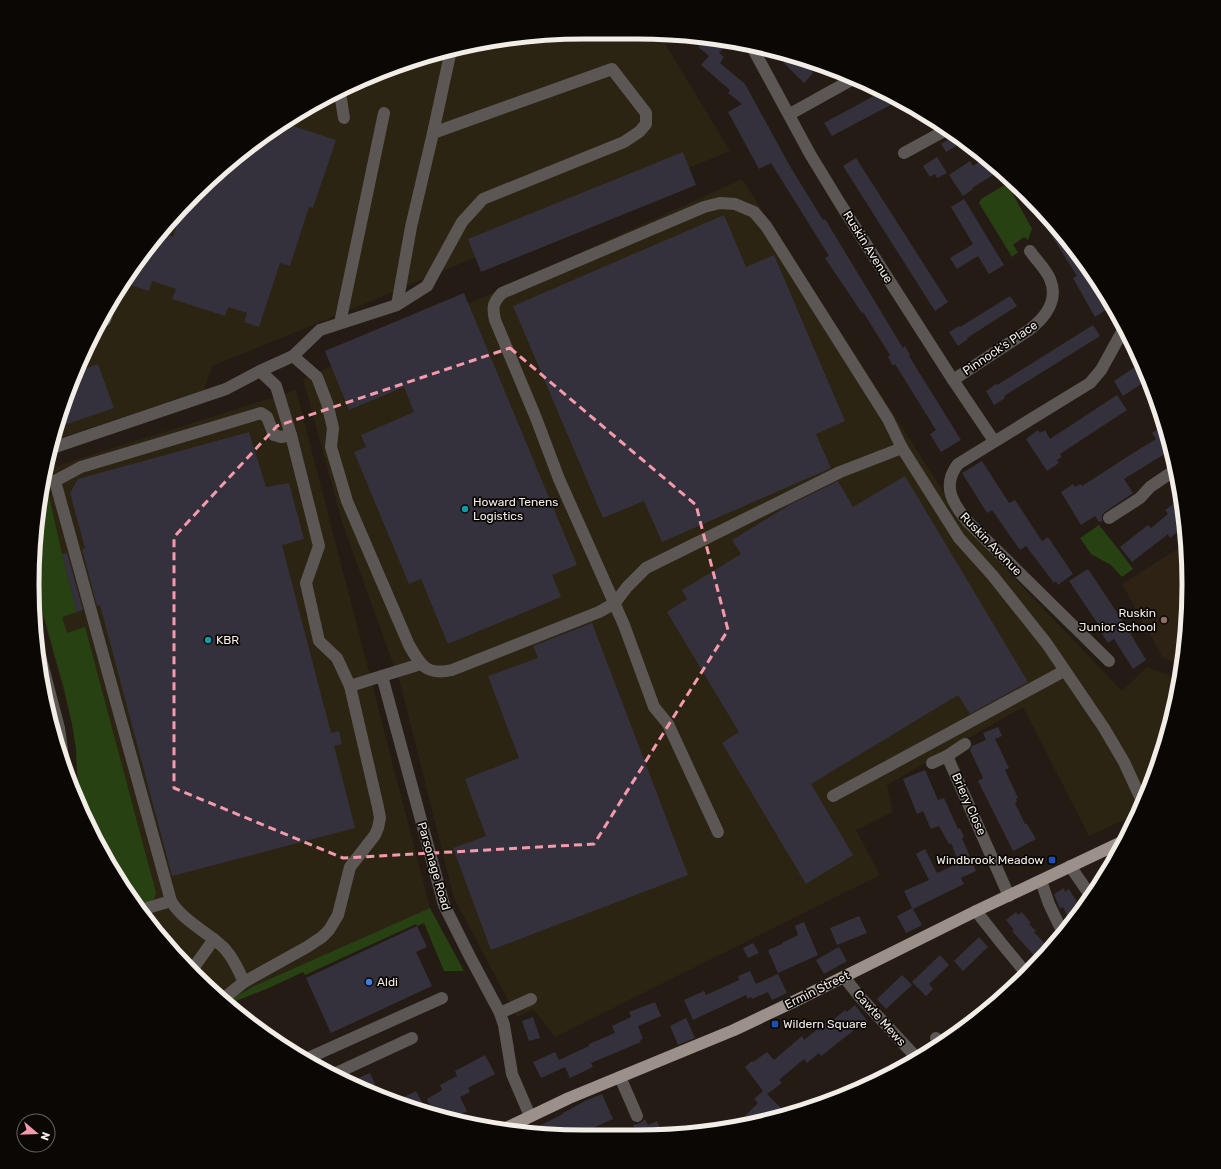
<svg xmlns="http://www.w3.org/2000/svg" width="1221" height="1169" font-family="Rubik,sans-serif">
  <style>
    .industrial { fill: #2b2413 }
    .education { fill: #2d2214 }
    .green { fill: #284113 }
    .building { fill: #34313c }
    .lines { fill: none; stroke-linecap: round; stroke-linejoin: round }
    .minor { stroke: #5c5754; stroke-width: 12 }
    .major { stroke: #9c908a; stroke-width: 12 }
    .marked { fill: none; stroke: #f39aac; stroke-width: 3; stroke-dasharray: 8 5; stroke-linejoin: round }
    .culture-dot { fill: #0f9aa8; stroke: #0b0705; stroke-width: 1.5 }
    .education-dot { fill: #8d6e63; stroke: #0b0705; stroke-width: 1.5 }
    .transit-dot { fill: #1a4fb4; stroke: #0b0705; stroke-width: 1.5 }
    .shop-dot { fill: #3f7fe0; stroke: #0b0705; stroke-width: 1.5 }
    .labels { text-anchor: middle; stroke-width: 3.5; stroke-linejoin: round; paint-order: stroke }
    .street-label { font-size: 12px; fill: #f3ede8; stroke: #0b0705 }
    .poi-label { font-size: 12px; fill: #f3ede8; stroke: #0b0705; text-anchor: start }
    .rim { fill: none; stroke: #f3ede8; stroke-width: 5 }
  </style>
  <rect width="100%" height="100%" fill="#241b14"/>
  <g class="industrial">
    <path d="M584 32 660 35 730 151 333 317 212 366 204 390 54 440 61 407 106 308 169 220 248 146 373 74 476 43Z"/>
    <path d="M742 179 940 486 963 524 1122 691 1147 667 1179 679 1160 762 1135 815 1089 836 1023 707 887 785 893 812 856 830 880 875 555 1037 533 1009 517 1017 454 898 400 683 343 525 303 379Z"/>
    <path d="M296 390 430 908 254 986 226 1002 169 949 106 861 78 793 76 749 72 724 34 582 37 513 47 469Z"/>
  </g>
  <path class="education" d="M1187 543 1184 656 1182 666 1163 658 1122 584Z"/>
  <g class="green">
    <path d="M1003 186 1009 187 1032 229 1028 240 1024 237 1013 245 1018 252 1012 257 979 203 981 199Z"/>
    <path d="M45 478 62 554 77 612 62 617 67 633 85 627 156 893C154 903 148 904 140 908L106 861 78 793 76 749 72 724 64 688 34 582 37 513Z"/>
    <path d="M1099 525 1122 554 1133 569 1122 577 1111 565 1091 554 1080 538Z"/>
    <path d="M430 908 464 971H444L424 923 417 926 416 924 305 975 303 972 269 988 228 1004 226 1002 254 986Z"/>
  </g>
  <g class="building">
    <path d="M690 36 708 37 717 39 725 46 719 53 724 57 720 63 745 84 791 168 823 220 825 219 903 348 905 346 910 355 909 356 961 440 941 452 930 434 936 430 895 364 893 366 888 357 890 355 863 312 862 313 825 258 829 256 771 163 759 169 728 112 742 104 728 93 730 90 701 65 709 56 698 47 700 44Z"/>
    <path d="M792 56 798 58 813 73 804 83 784 63Z"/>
    <path d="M881 92 900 100 832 136 824 123Z"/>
    <path d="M287 124 336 140 313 208 309 207 290 266 280 263 259 327 244 322 247 313 228 307 225 316 172 299 176 289 152 281 149 291 127 284 129 276 160 233 173 237 182 208 248 146Z"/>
    <path d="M954 136 963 142 946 152 941 144Z"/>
    <path d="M683 152 696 185 481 272 468 239Z"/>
    <path d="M937 157 947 173 937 178 935 174 930 177 923 166Z"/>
    <path d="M856 158 948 302 935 311 843 166Z"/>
    <path d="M985 158 1001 170 972 188 973 189 963 196 949 175 970 161 973 166Z"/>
    <path d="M964 199 1004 265 989 274 978 256 957 269 950 258 973 244 951 207Z"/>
    <path d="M724 215 746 267 774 255 845 421 816 434 831 468 662 542 644 501 603 518 513 306Z"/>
    <path d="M1047 219 1075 248 1093 277 1091 278 1109 308 1095 317 1073 278 1077 276 1043 222Z"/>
    <path d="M464 293 577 565 552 575 561 597 448 644 421 579 409 584 354 452 366 447 361 435 414 412 404 387 349 410 325 351Z"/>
    <path d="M1010 296 1017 306 967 338 968 339 958 346 949 332 959 326 960 327Z"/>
    <path d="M1093 325 1100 336 1004 396 1005 398 994 405 986 391 996 384 997 385Z"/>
    <path d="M1141 363 1147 380 1123 396 1114 381Z"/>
    <path d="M98 364 114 408 56 428 61 407 77 372Z"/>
    <path d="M1117 395 1127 410 1060 454 1062 457 1057 460 1059 463 1047 471 1026 439 1038 430 1040 433 1045 430 1050 439Z"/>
    <path d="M1164 425 1170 441 1171 450 1124 479 1133 493 1105 512 1102 515V521L1099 522 1095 516 1081 525 1061 492 1073 484 1075 487 1080 484 1082 486 1141 448 1156 439 1152 433Z"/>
    <path d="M249 432 266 487 289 483 304 539 282 545 331 733 339 731 342 744 334 746 355 828 172 876 100 605 97 606 82 549 85 548 70 493 78 479Z"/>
    <path d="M982 461 1009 503 1015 500 1042 541 1048 537 1073 574 1058 585 1056 581 1054 583 1026 546 1020 550 992 510 987 513 962 473Z"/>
    <path d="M905 476 1028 682 970 714 958 695 811 784 853 855 806 884 722 743 739 732 667 612 687 599 682 590 741 554 732 540 791 504 838 481 853 507Z"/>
    <path d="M1175 503 1178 507 1181 504 1184 527 1170 538 1168 534 1132 562 1120 547 1148 525 1151 528 1168 514 1165 510Z"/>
    <path d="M67 553 83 610 77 612 62 554Z"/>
    <path d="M1088 569 1126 626 1146 660 1133 669 1114 639 1108 643 1102 634 1104 633 1069 581Z"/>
    <path d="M592 623 688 875 491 950 453 848 486 836 465 779 519 758 488 676 538 658 533 646Z"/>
    <path d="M998 727 1002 736 995 739 1009 768 1005 770 1018 798 1016 799 1017 802 1015 803 1025 824H1027L1036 839 1013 851 978 781 983 778 970 750 972 746 986 740 983 733Z"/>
    <path d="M925 770 938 800 944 798 958 829 960 828 964 837 962 838 976 871 961 878 964 884 913 909 922 925 906 933 897 916 912 908 904 891 929 880 916 854 925 849 937 873 959 863 951 843 949 844 939 826 931 829 923 811 917 814 903 779Z"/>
    <path d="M1064 888 1065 892 1069 889 1081 909 1073 919 1071 915 1068 917 1063 907 1060 909 1054 894Z"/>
    <path d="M1016 912 1018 915 1022 912 1031 923 1029 924 1036 931 1034 932 1047 946 1045 948 1049 952 1039 961 1012 931 1014 930 1006 920Z"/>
    <path d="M859 916 867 933 837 945 830 928Z"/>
    <path d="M804 922 818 955 778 973 768 950 782 944V943L798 935 795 926Z"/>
    <path d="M417 926 427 947 416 952 432 986 331 1033 306 978Z"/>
    <path d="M979 937 988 947 963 971 954 961Z"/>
    <path d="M753 943 759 953 748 958 743 948Z"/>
    <path d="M839 947 847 961 824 974 816 960Z"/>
    <path d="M940 955 949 965 929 984 933 989 926 996 912 982Z"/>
    <path d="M750 971 756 984 778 974 787 993 772 1000 768 992 752 999 751 997 748 999 746 995 693 1020 684 1000 704 991 706 995 739 980 738 976Z"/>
    <path d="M902 975 912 985 886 1009 877 999Z"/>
    <path d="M655 1002 661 1016 638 1026 643 1039 640 1040 641 1042 591 1063 593 1067 570 1078 565 1067 541 1078 533 1062 555 1052 559 1060 589 1046V1044L615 1033 612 1026 631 1017 629 1012Z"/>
    <path d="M855 1005 868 1022 860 1029 858 1027 821 1056 819 1053 807 1063 804 1059 779 1080 782 1083 767 1094 781 1108 768 1120 736 1125 758 1103 754 1099 763 1091 745 1067 752 1061 753 1062 767 1052 774 1060 802 1036 804 1040 829 1020 831 1022 845 1010 847 1012Z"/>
    <path d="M533 1017 540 1038 529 1041 522 1021Z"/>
    <path d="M686 1018 695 1038 678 1045 670 1026Z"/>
    <path d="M485 1055 495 1074 468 1088 470 1092 460 1097 467 1111 450 1120 436 1116 427 1099 442 1090 440 1085 457 1076 455 1071Z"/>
    <path d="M370 1073 375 1084 364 1089 347 1083Z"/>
    <path d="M416 1091 423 1104 415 1108 396 1101Z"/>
    <path d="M602 1094 613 1119 593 1128 597 1136H548L527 1132 563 1114V1113L585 1101Z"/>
    <path d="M645 1119 648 1125 657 1121 664 1136H627L636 1131 633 1125 640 1123Z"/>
  </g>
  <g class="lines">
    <g class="minor">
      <path d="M752 47 810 154 841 205 953 380 994 441"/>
      <path d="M340 93 344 118"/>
      <path d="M790 114 853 79"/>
      <path d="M433 133 451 50"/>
      <path d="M904 153 946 130"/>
      <path d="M340 323 384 113"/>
      <path d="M99 324 105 320 112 300"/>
      <path d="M293 356 317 377 327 403 333 428 331 447 347 501 409 645C420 665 427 676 452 670L599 612 615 603 627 587 646 568 840 472 902 448"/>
      <path d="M953 380 1029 330C1045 318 1059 300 1050 279 1046 269 1036 260 1030 251"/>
      <path d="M52 448 226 389 260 371 293 356 320 330 397 305 427 286 462 222 483 199 624 142 639 132 646 124V113L612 69 433 133 411 227 397 305"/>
      <path d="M1109 518 1140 498 1150 487 1175 470"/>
      <path d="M37 644 59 728 63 757"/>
      <path d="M1109 661 968 522C953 504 941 486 958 464L1090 383 1101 370 1122 332"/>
      <path d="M421 664 382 676 444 905 469 955 500 1013 504 1025 512 1074 530 1116"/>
      <path d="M350 686 382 676"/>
      <path d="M947 756 1009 896"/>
      <path d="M932 763 947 756 965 744"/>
      <path d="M833 796 1064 671"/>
      <path d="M718 832 668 724 654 707 624 625 559 479 536 418 495 320C492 306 493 303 502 293L704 207 720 203 735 204 754 212 766 226 888 419 902 448 959 538 993 576 1047 644 1104 728 1124 762 1142 801"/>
      <path d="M1070 866 1090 895"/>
      <path d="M1041 881 1049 904 1060 927"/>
      <path d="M976 911 1002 944 1026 973"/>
      <path d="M142 912 144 909 171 901"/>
      <path d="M192 970 214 939"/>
      <path d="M844 977 860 997 917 1058"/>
      <path d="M244 982 307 947 322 937 329 930 338 915 350 867 375 835 378 828 380 818 378 807 350 686 337 658 319 641 306 583 319 546 291 435 276 386 260 371"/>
      <path d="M223 999 244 982C238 969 232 956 223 947 206 931 183 921 171 901L55 481 81 467 261 413 267 417 274 435 281 437 291 435"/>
      <path d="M500 1013 531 999"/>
      <path d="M936 1038 941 1043"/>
      <path d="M306 1059 442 998"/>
      <path d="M332 1075 412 1038"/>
      <path d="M620 1077 637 1116"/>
    </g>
    <path class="major" d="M504 1129 569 1098 734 1030 793 1002 976 911 1124 841"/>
  </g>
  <path class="marked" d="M510 348 696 505 728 630 594 844 343 858 174 788V537L277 426Z"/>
  <g class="culture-dot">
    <circle cx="465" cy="509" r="4"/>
    <circle cx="208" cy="640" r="4"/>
  </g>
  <circle class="education-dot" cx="1164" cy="620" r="4"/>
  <g class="transit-dot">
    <rect x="1048" y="856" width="8" height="8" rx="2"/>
    <rect x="771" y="1020" width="8" height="8" rx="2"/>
  </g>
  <circle class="shop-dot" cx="369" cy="982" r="4"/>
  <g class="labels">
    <g class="street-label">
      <text transform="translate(868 247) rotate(58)" y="4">Ruskin Avenue</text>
      <text transform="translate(1000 348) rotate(-34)" y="4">Pinnock's Place</text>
      <text transform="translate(991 544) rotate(46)" y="4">Ruskin Avenue</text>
      <text transform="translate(969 804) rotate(66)" y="4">Briery Close</text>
      <text transform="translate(434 866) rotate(74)" y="4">Parsonage Road</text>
      <text transform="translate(817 990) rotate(-26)" y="4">Ermin Street</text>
      <text transform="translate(880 1018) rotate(48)" y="4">Cawte Mews</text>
    </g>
    <g class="poi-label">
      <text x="473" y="506">Howard Tenens<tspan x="473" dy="14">Logistics</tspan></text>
      <text x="1156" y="617" text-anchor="end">Ruskin<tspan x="1156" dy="14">Junior School</tspan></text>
      <text x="216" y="644">KBR</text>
      <text x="1044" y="864" text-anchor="end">Windbrook Meadow</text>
      <text x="377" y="986">Aldi</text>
      <text x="783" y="1028">Wildern Square</text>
    </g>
  </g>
  <path d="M0 0H1221V1169H0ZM584 39H637A545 545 0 0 1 1182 584V585A545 545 0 0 1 637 1130H584A545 545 0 0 1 39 585V584A545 545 0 0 1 584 39Z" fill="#0b0705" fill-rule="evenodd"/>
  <path class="rim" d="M584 39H637A545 545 0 0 1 1182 584V585A545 545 0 0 1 637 1130H584A545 545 0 0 1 39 585V584A545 545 0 0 1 584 39Z"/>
  <g transform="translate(36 1133) rotate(109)"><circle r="19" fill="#0b0705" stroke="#686360"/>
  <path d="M0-3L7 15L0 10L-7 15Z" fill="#f39aac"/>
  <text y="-6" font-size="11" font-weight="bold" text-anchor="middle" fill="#f3ede8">N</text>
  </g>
</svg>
